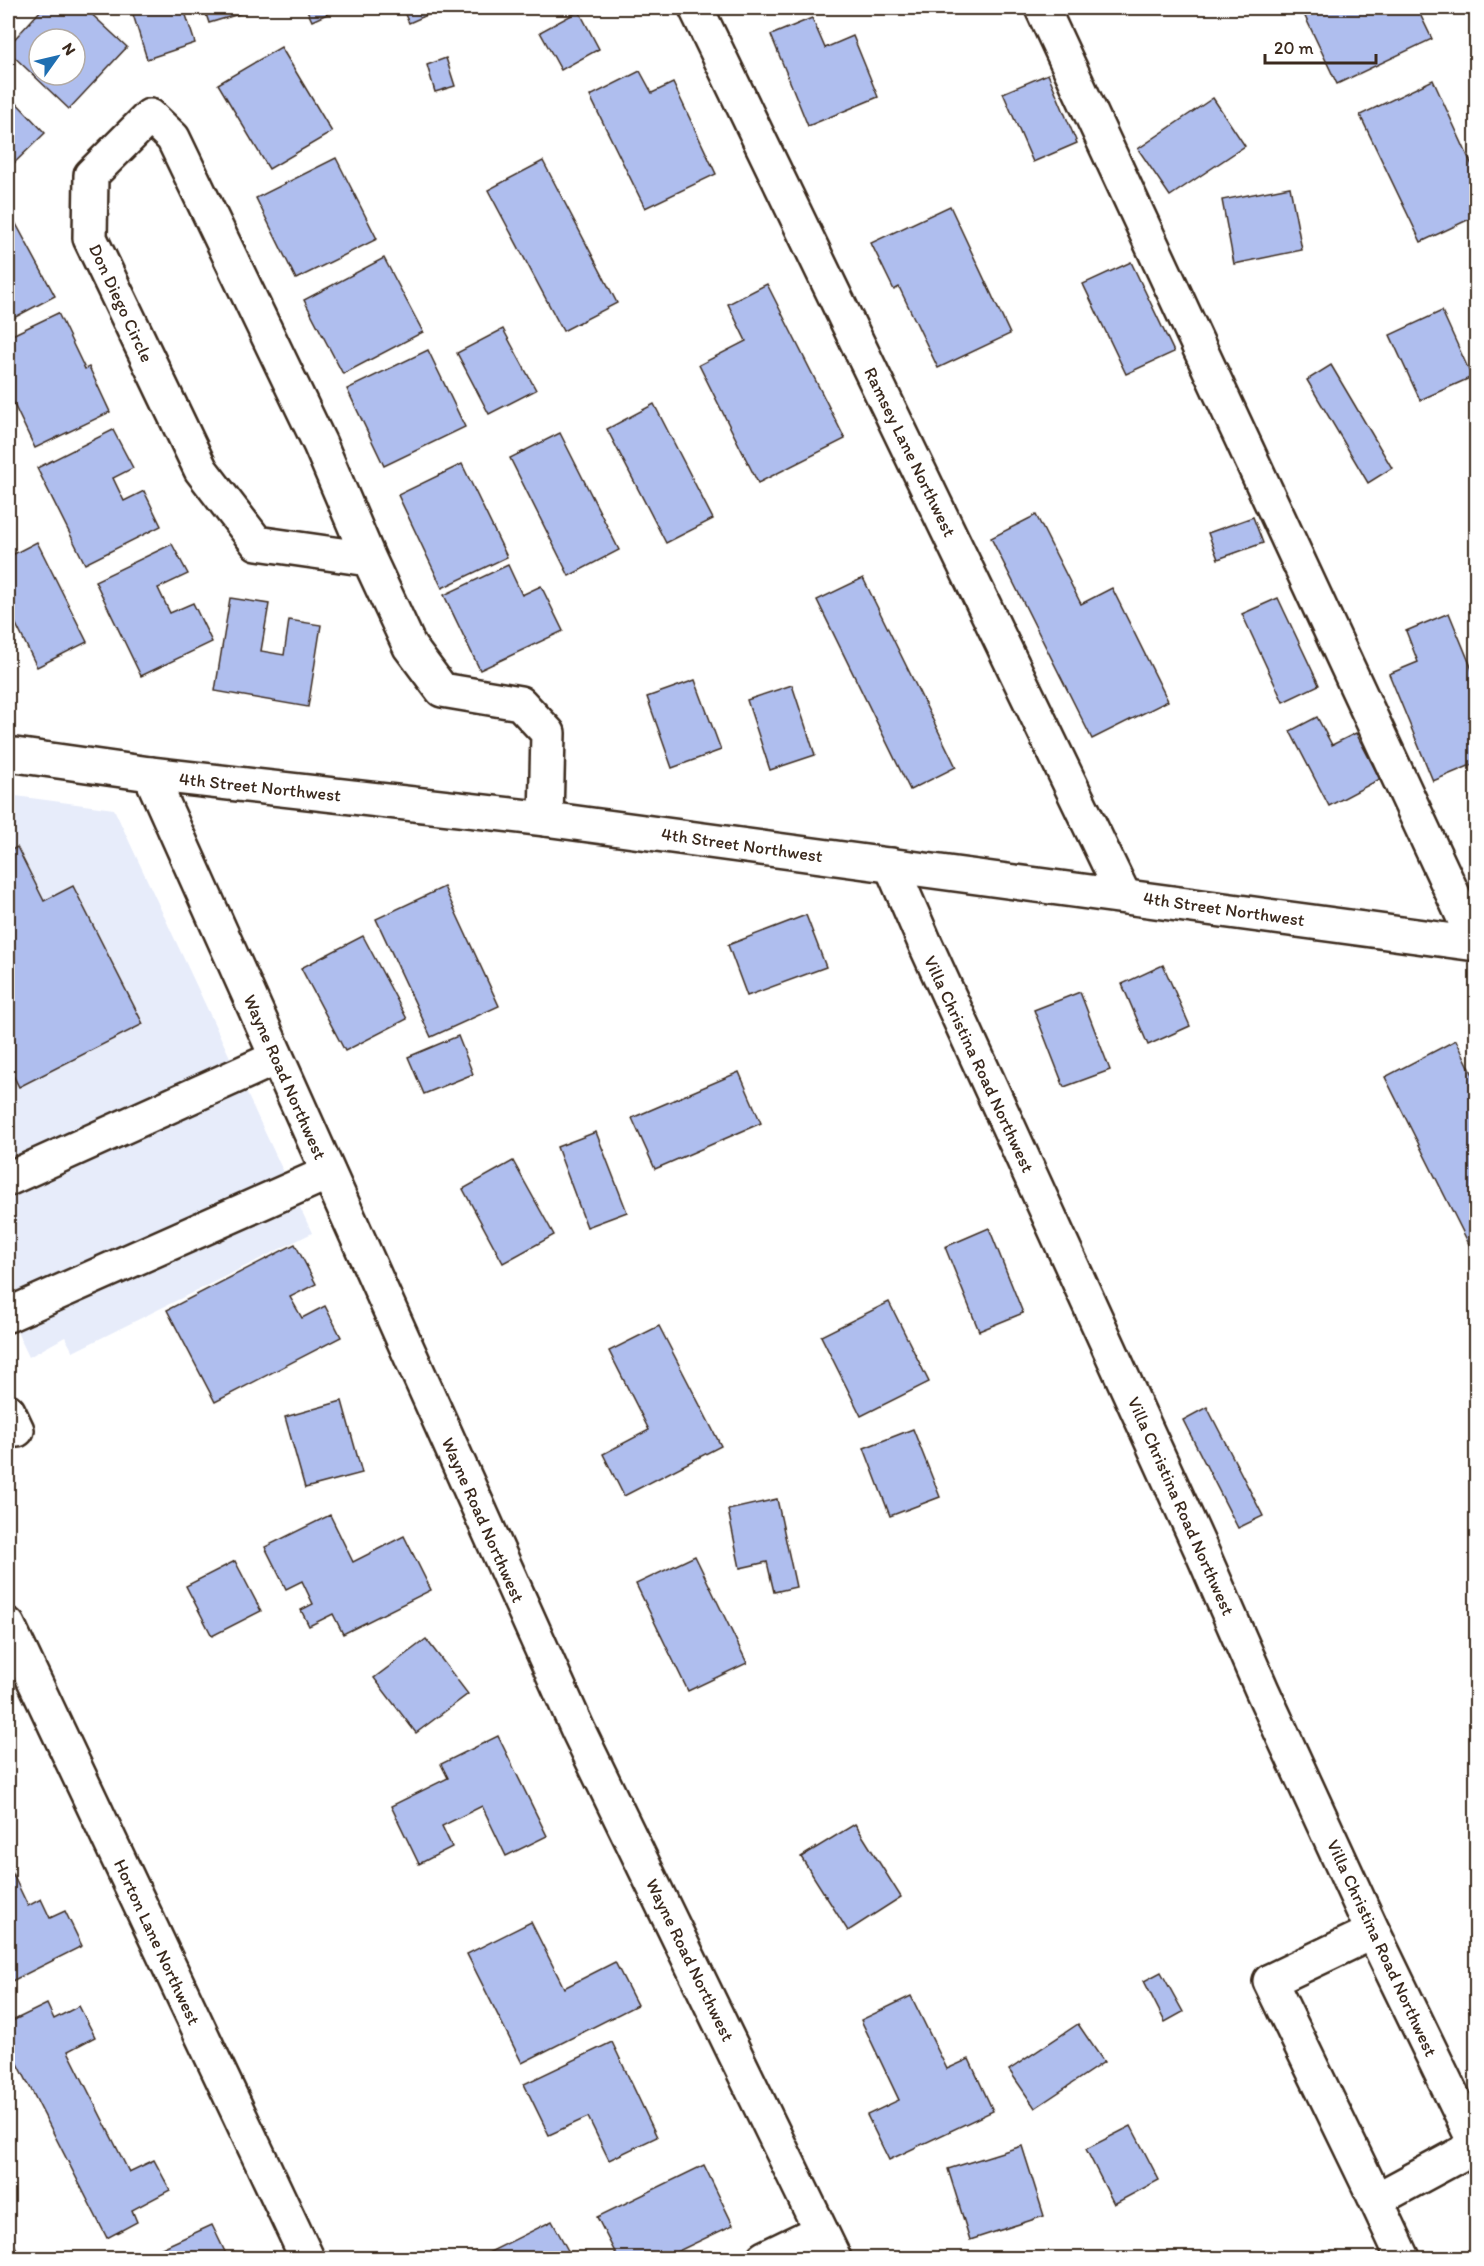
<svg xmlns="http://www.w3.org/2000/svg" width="1484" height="2266" font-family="Itim,sans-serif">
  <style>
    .built { fill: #e7ecfa }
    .building { fill: #afbeee; stroke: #3b2a1e; stroke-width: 1.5; fill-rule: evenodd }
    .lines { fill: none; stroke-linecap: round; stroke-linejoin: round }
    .minor-casing { stroke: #3b2a1e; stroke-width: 38 }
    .major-casing { stroke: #3b2a1e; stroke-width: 38 }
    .minor { stroke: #fff; stroke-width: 33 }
    .major { stroke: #fff; stroke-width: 33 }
    .labels { text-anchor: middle; stroke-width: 6; stroke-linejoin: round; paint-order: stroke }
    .street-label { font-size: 18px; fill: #3b2a1e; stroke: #fff }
  </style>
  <rect width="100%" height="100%" fill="#fff"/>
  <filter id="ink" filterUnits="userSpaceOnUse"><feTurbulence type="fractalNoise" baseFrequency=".0167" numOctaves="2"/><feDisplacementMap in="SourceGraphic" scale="12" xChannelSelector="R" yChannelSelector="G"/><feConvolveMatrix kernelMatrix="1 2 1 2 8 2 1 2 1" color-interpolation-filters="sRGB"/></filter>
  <g filter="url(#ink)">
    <path class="built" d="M8 795 114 809 312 1233 73 1352 65 1337 29 1357 8 1313Z"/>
    <g class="building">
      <path d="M43 8H85L127 47 69 109 8 51V46ZM39 39H75V75H39Z"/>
      <path d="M131 8H198L185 12 195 43 147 59Z"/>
      <path d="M204 8H259L209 23Z"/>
      <path d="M306 8H340L312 21Z"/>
      <path d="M402 8H443L409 23Z"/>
      <path d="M1301 8H1417L1432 39 1337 84Z"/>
      <path d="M579 11 599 49 561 70 540 32Z"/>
      <path d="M812 18 825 48 853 36 878 97 808 126 771 35Z"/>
      <path d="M281 47 332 132 269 169 218 84Z"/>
      <path d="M446 58 455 86 435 92 427 65Z"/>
      <path d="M640 71 652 93 673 83 716 174 645 208 590 96Z"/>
      <path d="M1048 74 1077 143 1033 162 1003 93Z"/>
      <path d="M1433 80 1476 174V216L1421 242 1360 115Z"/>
      <path d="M8 94 45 133 8 169Z"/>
      <path d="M1213 98 1245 146 1170 196 1138 149Z"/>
      <path d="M336 158 377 239 296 279 256 198Z"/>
      <path d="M543 161 617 303 563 331 488 190Z"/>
      <path d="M1290 187 1302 250 1234 264 1222 200Z"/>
      <path d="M950 206 1010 334 938 368 899 287 894 290 871 243Z"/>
      <path d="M8 209 55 296 8 321Z"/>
      <path d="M384 258 423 332 343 374 304 300Z"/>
      <path d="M1131 262 1174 352 1126 374 1083 284Z"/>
      <path d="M767 284 845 439 758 483 699 365 746 341 728 304Z"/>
      <path d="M1442 311 1472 377 1420 400 1390 335Z"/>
      <path d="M58 313 85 369 89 367 110 412 35 448 8 392V337Z"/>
      <path d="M503 329 536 390 489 414 457 353Z"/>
      <path d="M428 350 465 427 384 466 347 389Z"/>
      <path d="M1331 365 1392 468 1368 483 1307 380Z"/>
      <path d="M654 404 713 519 666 543 607 429Z"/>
      <path d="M113 430 133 468 113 478 124 501 144 491 161 526 85 564 37 468Z"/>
      <path d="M560 433 619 550 569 576 510 458Z"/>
      <path d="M462 464 507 557 442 588 398 495Z"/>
      <path d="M1036 515 1081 604 1112 588 1168 701 1092 739 991 538Z"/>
      <path d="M1253 517 1263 543 1218 559 1208 533Z"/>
      <path d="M37 542 87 642 37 667 8 608V557Z"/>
      <path d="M172 544 188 574 158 588 170 613 193 603 212 642 141 676 95 581Z"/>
      <path d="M508 565 522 595 541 586 563 631 480 670 444 595Z"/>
      <path d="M863 578 956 767 910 790 817 600Z"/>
      <path d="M230 598 269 604 261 651 284 655 289 620 321 625 308 707 215 691Z"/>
      <path d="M1278 598 1319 685 1283 702 1242 614Z"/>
      <path d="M1449 613 1476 679V763L1433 781 1389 674 1418 662 1406 631Z"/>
      <path d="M695 680 721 750 672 768 647 697Z"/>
      <path d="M792 685 815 755 770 770 747 700Z"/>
      <path d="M1317 717 1332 745 1356 733 1380 779 1329 806 1290 731Z"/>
      <path d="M17 847 44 901 73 886 143 1024 19 1087 8 1065V852Z"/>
      <path d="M444 887 499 1006 431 1037 376 919Z"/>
      <path d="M806 915 826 967 747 996 728 945Z"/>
      <path d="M363 936 407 1019 345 1051 301 968Z"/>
      <path d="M1163 965 1190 1026 1148 1045 1122 984Z"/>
      <path d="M1080 992 1110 1070 1064 1087 1034 1010Z"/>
      <path d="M458 1036 473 1074 424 1094 408 1057Z"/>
      <path d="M1456 1040 1476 1081V1258L1385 1077Z"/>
      <path d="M739 1072 761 1123 655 1169 632 1118Z"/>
      <path d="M596 1132 627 1212 587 1227 557 1147Z"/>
      <path d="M513 1161 554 1235 503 1263 463 1189Z"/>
      <path d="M989 1228 1023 1313 979 1331 945 1247Z"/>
      <path d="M295 1244 316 1284 290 1297 302 1318 325 1306 341 1337 215 1402 167 1310Z"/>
      <path d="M889 1302 929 1382 861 1416 821 1336Z"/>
      <path d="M659 1326 721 1446 624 1496 603 1454 649 1430 609 1351Z"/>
      <path d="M342 1401 362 1473 305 1488 285 1417Z"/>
      <path d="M1207 1407 1263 1516 1238 1528 1183 1420Z"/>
      <path d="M913 1429 940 1497 890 1516 864 1448Z"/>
      <path d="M777 1499 796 1587 774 1592 767 1562 740 1568 728 1510Z"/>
      <path d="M330 1515 353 1562 404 1536 431 1590 343 1634 333 1614 309 1626 301 1610 313 1604 302 1581 286 1589 265 1547Z"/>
      <path d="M695 1556 747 1663 688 1691 636 1584Z"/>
      <path d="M235 1561 261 1611 212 1636 186 1586Z"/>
      <path d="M426 1639 468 1694 416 1733 374 1678Z"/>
      <path d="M498 1736 547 1836 506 1856 482 1806 442 1826 452 1847 419 1864 391 1806 448 1778 441 1764Z"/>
      <path d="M855 1824 901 1897 848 1931 801 1857Z"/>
      <path d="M8 1864 28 1906 41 1899 50 1918 65 1911 82 1946 8 1983Z"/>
      <path d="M531 1922 564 1988 615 1962 637 2005 522 2063 467 1954Z"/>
      <path d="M1161 1972 1183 2012 1165 2022 1144 1981Z"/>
      <path d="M911 1996 947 2069 969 2059 993 2111 889 2160 867 2115 899 2100 861 2020Z"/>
      <path d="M47 2004 54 2019 79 2006 95 2037 68 2051 129 2172 154 2160 170 2190 132 2210 137 2222 107 2238 8 2044V2023Z"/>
      <path d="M1078 2024 1104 2062 1035 2108 1009 2070Z"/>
      <path d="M612 2042 657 2137 609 2160 588 2117 549 2135 524 2084Z"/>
      <path d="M1131 2126 1159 2180 1114 2204 1086 2149Z"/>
      <path d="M1022 2146 1044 2216 970 2240 948 2169Z"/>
      <path d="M704 2165 733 2225 664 2258H618L597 2217Z"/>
      <path d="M552 2221 572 2258H478Z"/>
      <path d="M212 2225 228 2258H140Z"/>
      <path d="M8 2232 21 2258H8Z"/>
    </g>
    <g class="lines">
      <defs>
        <g id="minor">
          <path d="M696 8 1124 896"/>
          <path d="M1042 8 1476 944"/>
          <path d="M369 559 257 543 201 470 90 238 91 175 150 116 173 138 320 444 369 559 410 647 442 690 520 703 548 733 546 819"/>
          <path d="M150 774 578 1730 834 2258"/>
          <path d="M891 865 924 941 1202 1552 1262 1690 1373 1932 1476 2145"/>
          <path d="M8 1179 276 1058"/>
          <path d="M8 1315 328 1173"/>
          <path d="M8 1411 17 1430"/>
          <path d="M8 1625 307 2258"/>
          <path d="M1373 1932 1270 1981 1376 2200"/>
          <path d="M764 2258 820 2231"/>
          <path d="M1403 2258 1376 2200 1476 2146"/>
        </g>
        <path id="major" d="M8 754 150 774 546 819 1476 944"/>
      </defs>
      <use href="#minor" class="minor-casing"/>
      <use href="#major" class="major-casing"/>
      <use href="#minor" class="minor"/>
      <use href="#major" class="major"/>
    </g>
  </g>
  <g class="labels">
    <g class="street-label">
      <text transform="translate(121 303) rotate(65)" y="6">Don Diego Circle</text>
      <text transform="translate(910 452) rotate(64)" y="6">Ramsey Lane Northwest</text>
      <text transform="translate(260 787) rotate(6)" y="6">4th Street Northwest</text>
      <text transform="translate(742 845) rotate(8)" y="6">4th Street Northwest</text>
      <text transform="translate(1224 909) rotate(8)" y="6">4th Street Northwest</text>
      <text transform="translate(979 1064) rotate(65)" y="6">Villa Christina Road Northwest</text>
      <text transform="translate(285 1077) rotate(66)" y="6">Wayne Road Northwest</text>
      <text transform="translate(1181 1506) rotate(66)" y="6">Villa Christina Road Northwest</text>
      <text transform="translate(483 1520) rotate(66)" y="6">Wayne Road Northwest</text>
      <text transform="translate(157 1942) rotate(65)" y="6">Horton Lane Northwest</text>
      <text transform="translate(1382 1948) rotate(65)" y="6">Villa Christina Road Northwest</text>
      <text transform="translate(690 1960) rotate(64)" y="6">Wayne Road Northwest</text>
    </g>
  </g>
  <rect width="1484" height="2266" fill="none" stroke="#fff" stroke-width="30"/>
  <rect x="15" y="15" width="1454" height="2236" fill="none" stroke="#3b2a1e" stroke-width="2" filter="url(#ink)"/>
  <g transform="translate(57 57) rotate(56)"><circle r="28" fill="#ffffff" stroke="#b1aaa5" stroke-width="1.5"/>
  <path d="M0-4.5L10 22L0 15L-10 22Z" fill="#1f6fb2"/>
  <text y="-9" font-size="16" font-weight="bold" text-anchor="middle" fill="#3b2a1e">N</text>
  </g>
  <path d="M1265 54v9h111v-9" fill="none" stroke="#3b2a1e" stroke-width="3"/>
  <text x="1274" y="54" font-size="18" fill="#3b2a1e" stroke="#ffffff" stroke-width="4.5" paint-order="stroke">20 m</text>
</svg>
